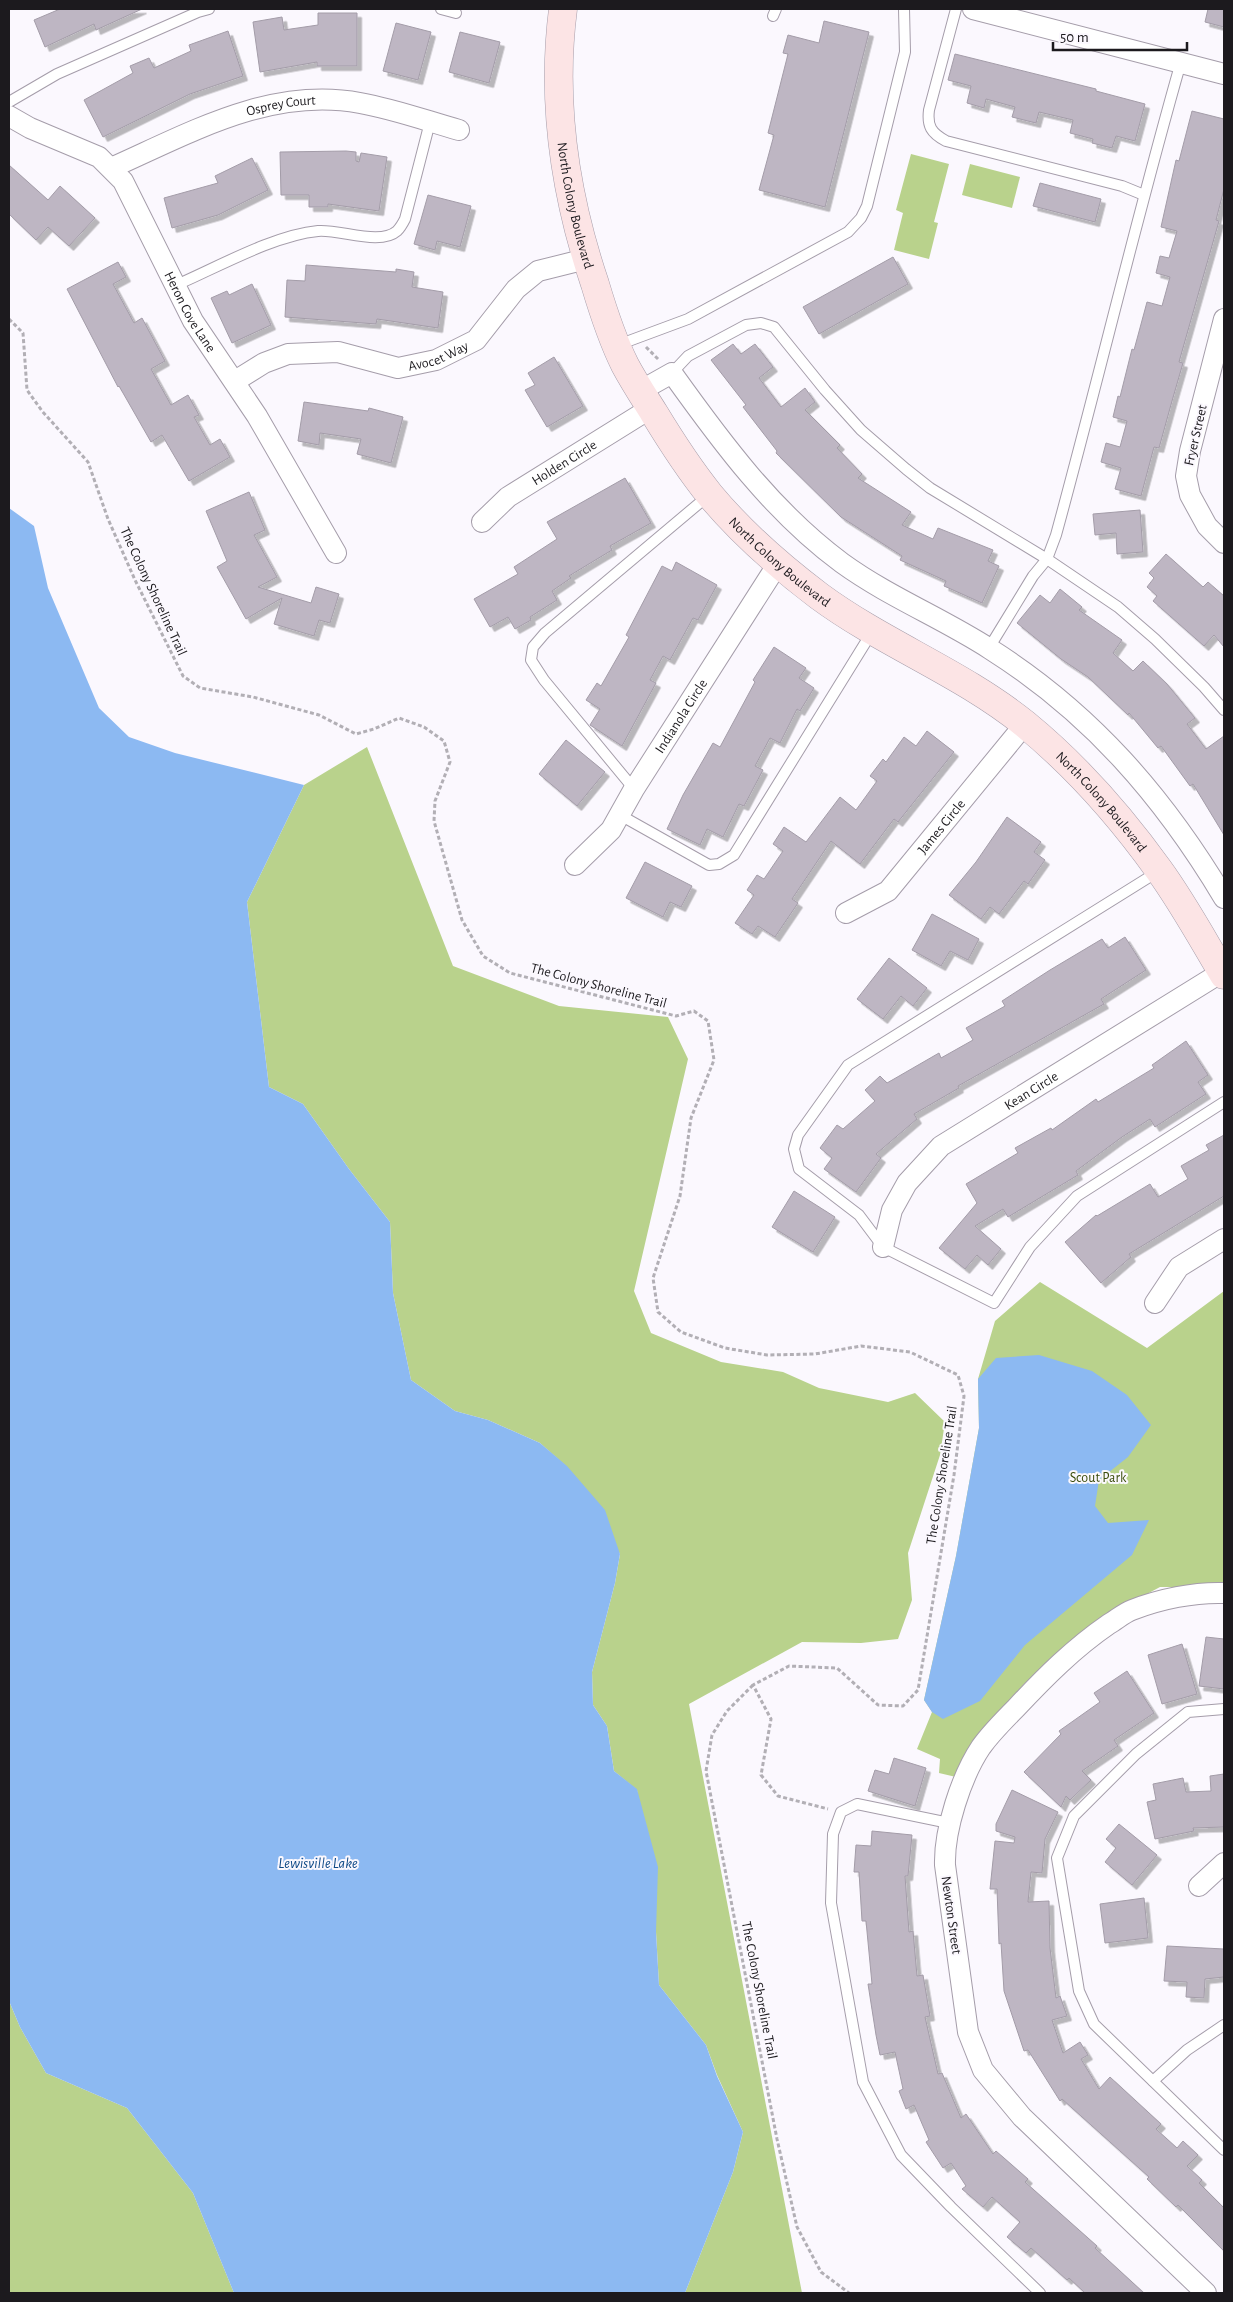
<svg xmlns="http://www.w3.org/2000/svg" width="1233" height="2302" font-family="'Alegreya Sans',sans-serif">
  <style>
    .green { fill: #b9d28c }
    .water { fill: #8cb9f2 }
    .building { fill: #beb6c3; stroke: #a39ca8; filter: url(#shadow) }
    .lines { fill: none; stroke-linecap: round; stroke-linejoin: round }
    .lane-casing { stroke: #a59daa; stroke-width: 12 }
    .street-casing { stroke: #a59daa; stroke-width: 22 }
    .secondary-casing { stroke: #a59daa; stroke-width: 29 }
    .path { stroke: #b2afb5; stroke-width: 3; stroke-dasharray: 4 2.5; stroke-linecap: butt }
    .lane { stroke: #fff; stroke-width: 10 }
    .street { stroke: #fff; stroke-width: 20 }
    .secondary { stroke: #fce4e5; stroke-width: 28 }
    .labels { text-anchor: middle; stroke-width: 4; stroke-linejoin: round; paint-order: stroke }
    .street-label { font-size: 14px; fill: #1c1a1e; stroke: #fbf8fe }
    .park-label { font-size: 14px; fill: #3c4e0d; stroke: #fbf8fe }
    .water-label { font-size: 15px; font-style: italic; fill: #0d4886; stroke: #fbf8fe }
  </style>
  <defs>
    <filter id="shadow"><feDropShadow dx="4.5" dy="4.5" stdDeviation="0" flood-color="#0004"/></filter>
  </defs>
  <rect width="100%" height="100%" fill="#fbf8fe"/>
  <g class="green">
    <path d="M911 154 949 164 934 222 938 223 929 259 894 250 903 213 896 210Z"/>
    <path d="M970 164 1020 177 1012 208 962 195Z"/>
    <path d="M367 747 453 966 559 1006 668 1017 688 1059 634 1291 651 1333 721 1362 783 1372 819 1388 888 1402 915 1393 945 1422 940 1455 908 1553 912 1600 898 1639 861 1643 802 1642 689 1704 802 2293H685L733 2172 743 2132 717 2075 706 2045 659 1985 656 1932 637 1790 614 1771 607 1726 593 1705 592 1672 615 1583 620 1554 567 1467 540 1443 488 1420 455 1411 411 1380 393 1293 390 1222 349 1169 303 1104 269 1087 247 902 304 785Z"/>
    <path d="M1040 1282 1147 1348 1224 1291V1587H1160L1104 1617 1024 1684 980 1739 956 1777 939 1773 940 1759 917 1749 932 1712 924 1700 956 1556 979 1428 978 1379 995 1321Z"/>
    <path d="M9 2001 20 2027 46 2073 127 2108 193 2193 234 2293H9Z"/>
  </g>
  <g class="water">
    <path d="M9 508 34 526 48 588 99 708 129 737 175 753 304 785 247 902 269 1087 303 1104 349 1169 390 1222 393 1293 411 1380 455 1411 488 1420 540 1443 567 1466 605 1510 620 1554 615 1583 592 1672 593 1705 607 1726 614 1771 637 1789 658 1867 656 1932 659 1985 706 2045 717 2076 743 2132 733 2172 685 2293H234L193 2193 127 2108 46 2073 20 2027 9 2001Z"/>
    <path d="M1039 1355 1092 1371 1127 1395 1151 1425 1128 1457 1099 1480 1095 1506 1108 1523 1149 1520 1132 1555 1025 1645 980 1701 943 1719 932 1712 924 1700 956 1556 979 1428 978 1379 996 1358Z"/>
  </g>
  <g class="building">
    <path d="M60 9H142L96 30 94 24 45 47 34 20Z"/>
    <path d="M1208 9H1224V27L1205 22Z"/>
    <path d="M318 13H357V66H317V62L260 72 253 22 282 17 284 30 318 25Z"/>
    <path d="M824 21 869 32 825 207 759 190 774 135 768 133 788 54 783 53 788 35 819 43Z"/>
    <path d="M396 23 431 32 418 80 383 71Z"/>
    <path d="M228 31 243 76 190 94 103 137 84 100 133 73 130 66 149 58 154 68 191 51 189 45Z"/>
    <path d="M460 32 500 42 489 83 449 72Z"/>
    <path d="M955 54 1096 89V91L1145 104 1135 141 1116 136 1112 148 1092 143 1093 139 1070 133 1073 120 1039 112 1036 123 1012 117 1015 107 986 99 984 108 967 103 971 86 948 80Z"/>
    <path d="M1192 111 1224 119V189L1216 220 1219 221 1179 362 1183 363 1172 401 1159 448 1154 447 1141 496 1115 489 1121 468 1101 462 1106 443 1120 447 1127 421 1113 417 1118 396 1120 397 1132 349 1134 350 1147 302 1162 306 1170 277 1156 273 1160 256 1169 258 1177 231 1161 227 1176 160 1179 161Z"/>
    <path d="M346 151 356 152V161L359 162 361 153 387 157 379 211 328 204V207H309V195H281L280 152Z"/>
    <path d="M252 158 268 190 218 215 172 228 164 198 218 183 215 176Z"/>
    <path d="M9 165 48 200 60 186 95 218 69 246 48 227 36 240 9 214Z"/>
    <path d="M1040 183 1101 199 1095 222 1033 206Z"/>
    <path d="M428 195 471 206 460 247 437 241 435 250 414 244Z"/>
    <path d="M893 257 908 284 819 334 803 307Z"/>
    <path d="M118 262 126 277 113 284 134 323 142 318 165 361 151 369 171 405 188 395 199 415 194 417 210 445 220 439 230 457 189 481 162 435 151 442 119 386 118 387 67 289Z"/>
    <path d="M306 265 396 272V269L414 272 412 287 443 292 438 328 377 319 376 324 285 317 287 280 305 281Z"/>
    <path d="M252 284 271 325 232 343 211 298 227 291 229 295Z"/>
    <path d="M733 344 741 354 755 344 773 367 759 378 781 407 805 388 815 402 805 410 840 445 837 448 862 474 858 478 911 512 902 525 933 539 938 528 993 550 988 561 999 566 982 603 944 586 946 581 900 560 902 556 841 517 776 453 777 451 743 407 746 405 711 360Z"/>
    <path d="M554 357 583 406 547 427 525 390 535 385 528 373Z"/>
    <path d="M304 402 368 411 369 408 403 417 391 463 357 454 361 439 320 433 319 445 298 441Z"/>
    <path d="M625 478 651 523 610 546 612 550 569 576 571 578 552 591 557 600 530 617 531 620 515 629 508 617 490 627 474 599 518 574 514 567 557 539 547 522Z"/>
    <path d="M249 492 265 530 254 535 277 577 258 587 311 603 316 587 339 594 330 623 319 620 314 636 274 624 282 598 246 619 217 567 227 561 206 511Z"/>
    <path d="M1140 510 1143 552 1117 554 1116 533 1095 535 1093 514Z"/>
    <path d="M1166 554 1203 587 1208 582 1224 596V647L1214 635 1204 646 1153 601 1157 596 1147 587 1154 578 1149 573Z"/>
    <path d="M676 562 717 585 698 620 693 618 670 660 663 656 650 680 656 683 622 746 590 725 600 709 586 700 597 683 601 686 629 637 626 635 662 566 672 571Z"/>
    <path d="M1060 589 1082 607 1079 610 1122 640 1113 653 1133 671 1143 661 1167 684 1195 718 1187 724 1206 749 1224 736V835L1193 784 1190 786 1161 746 1158 748 1129 713 1128 715 1088 677 1061 659 1017 623 1040 595 1050 603Z"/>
    <path d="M774 647 806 668 799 678 814 688 800 711 797 709 780 743 770 738 755 766 763 770 744 806 739 804 723 837 707 829 700 845 667 829 683 795 713 743 720 747 755 682 753 680Z"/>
    <path d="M927 731 954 752 898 822 894 819 860 864 831 841 792 899 798 903 775 937 758 926 752 934 735 923 754 895 747 890 757 875 764 879 783 851 773 844 784 827 806 842 840 797 856 810 877 781 870 776 883 759 886 762 904 737 916 746Z"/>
    <path d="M566 740 605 772 577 806 539 774Z"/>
    <path d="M1007 817 1041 842 1034 852 1045 860 1028 884 1024 881 999 914 990 907 981 919 949 895 976 862Z"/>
    <path d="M645 862 692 886 681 907 670 902 663 917 626 898Z"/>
    <path d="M932 914 979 939 968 960 950 951 941 966 912 950Z"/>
    <path d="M1125 937 1146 970 1101 999 1104 1004 958 1086 959 1088 914 1114 917 1119 876 1154 881 1158 856 1192 824 1169 832 1158 820 1148 837 1125 843 1129 875 1101 865 1090 880 1076 887 1083 939 1053 941 1058 973 1040 966 1028 1005 1006 1002 1001 1050 970 1102 939 1108 948Z"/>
    <path d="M889 958 927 988 913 1006 901 996 883 1019 857 999Z"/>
    <path d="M1186 1041 1208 1075 1198 1082 1206 1094 1155 1127 1150 1119 1122 1137 1076 1171 1078 1175 1008 1217 1003 1209 975 1226 1001 1249 988 1265 977 1255 965 1269 939 1248 977 1203 966 1184 1018 1153 1015 1148 1051 1128 1052 1130 1096 1099 1098 1102 1154 1068 1152 1065Z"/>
    <path d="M1224 1135V1196L1129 1254 1131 1257 1101 1283 1065 1242 1096 1215 1097 1216 1150 1184 1158 1197 1188 1179 1181 1166 1209 1150 1206 1145Z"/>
    <path d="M794 1191 835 1217 813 1252 772 1227Z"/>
    <path d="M1206 1637 1224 1639V1689L1199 1686Z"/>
    <path d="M1182 1644 1197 1694 1162 1704 1148 1655Z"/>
    <path d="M1127 1671 1154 1713 1114 1740 1118 1746 1082 1771 1091 1780 1070 1800 1066 1796 1061 1807 1024 1772 1061 1734 1059 1731 1100 1702 1094 1693Z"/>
    <path d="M894 1758 926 1768 915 1806 868 1791 875 1770 889 1774Z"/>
    <path d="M1224 1774V1827L1193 1828 1194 1831 1155 1839 1147 1802 1156 1800 1153 1784 1183 1778 1186 1792 1211 1791 1210 1776Z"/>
    <path d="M1012 1790 1058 1812 1045 1839 1042 1873 1031 1872 1028 1902 1049 1901 1050 1948 1056 1998 1060 1996 1067 2016 1052 2020 1063 2053 1080 2042 1088 2055 1081 2059 1099 2089 1110 2077 1161 2124 1156 2129 1177 2148 1183 2141 1198 2155 1187 2166 1202 2180 1199 2183 1224 2208V2251L1178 2205 1176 2207 1147 2179 1149 2177 1062 2099 1060 2101 1028 2050 1024 2051 1004 1991 1001 1943 999 1944 997 1889H990L995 1841 1014 1843 1015 1837 996 1831V1824Z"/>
    <path d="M1119 1824 1157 1855 1132 1885 1105 1862 1116 1848 1106 1839Z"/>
    <path d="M872 1831 912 1835 908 1876H905L909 1932 913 1931 917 1976 923 1975 930 2016 925 2017 938 2074 942 2073 961 2118 966 2114 993 2154 996 2151 1028 2179 1025 2182 1097 2246 1095 2248 1144 2293H1085L1069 2278 1067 2280 1031 2248 1026 2253 1007 2237 1020 2222 992 2197 983 2207 962 2189 966 2186 951 2163 943 2168 926 2142 929 2140 914 2105 906 2109 899 2091 903 2089 895 2052 880 2055 876 2035 868 1984H872L866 1921H862L859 1872H854L856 1845 871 1846Z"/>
    <path d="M1144 1898 1148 1938 1105 1943 1100 1904Z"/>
    <path d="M1167 1946 1224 1949V1977L1205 1979 1204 1998 1186 1997 1187 1982 1164 1981Z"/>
  </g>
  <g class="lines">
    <defs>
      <g id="lane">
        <path d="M441 9 456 13"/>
        <path d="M956 9 929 110C927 126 931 133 946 141L1122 186 1144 195"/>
        <path d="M773 16 776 9"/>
        <path d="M9 102 57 74 198 12 209 9"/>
        <path d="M174 286C216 268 274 235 318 231 340 229 380 246 397 231 400 228 403 223 405 219L430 122"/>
        <path d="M618 345 688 319 848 232 861 218 867 206 905 52 904 9"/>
        <path d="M672 373 688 356 746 325 761 323 774 327 825 390 861 430 906 469 930 488 1047 559 1118 607 1155 639 1204 687 1224 710"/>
        <path d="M989 648 1033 576 1047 559 1056 535C1099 378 1136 219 1181 62"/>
        <path d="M634 789 544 680 531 660 533 647 545 633 709 495"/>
        <path d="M620 815 709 865 719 864 734 855 872 632"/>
        <path d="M1159 871 848 1065 798 1135 794 1149 799 1169 859 1215 883 1247 994 1303 1030 1247 1077 1196 1224 1102"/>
        <path d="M1224 1709 1188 1712 1136 1754 1074 1816 1057 1858 1079 1991 1094 2024 1224 2150"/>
        <path d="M949 1823 857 1804 841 1812 833 1834 831 1903 863 2082 901 2155 951 2207 1040 2293"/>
        <path d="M1153 2081 1187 2050 1224 2025"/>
      </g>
      <g id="street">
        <path d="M973 9 1224 74"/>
        <path id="s1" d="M9 116 30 128 99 157 123 181 193 321 257 416 336 553"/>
        <path id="s2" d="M111 168C190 133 271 86 360 103 394 109 427 121 459 130"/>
        <path d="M1224 319 1190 451 1186 476 1190 495 1207 526 1224 543"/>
        <path id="s3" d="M235 381 264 363 288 354 338 352 398 368 436 360 476 340 516 289 538 271 586 259"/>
        <path d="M640 391 672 373C722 443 773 512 842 563 889 597 942 618 990 649 1091 713 1163 796 1224 898"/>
        <path id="s4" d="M482 522 508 497 651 408"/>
        <path id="s5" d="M575 865 611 830 634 789 779 562"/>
        <path id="s6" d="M846 913 888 891 1025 724"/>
        <path id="s7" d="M883 1247 892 1210 907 1183 941 1146 1222 972"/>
        <path d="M1155 1303 1179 1267 1224 1239"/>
        <path d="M1199 1886 1224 1863"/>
        <path d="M1206 2293 1022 2117 983 2070 968 2032 945 1865C944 1830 961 1777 981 1747 991 1733 1004 1720 1016 1708 1045 1677 1074 1648 1109 1624 1116 1620 1124 1613 1132 1610 1160 1599 1194 1592 1224 1593"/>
      </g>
      <g id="secondary">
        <path id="s8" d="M563 9C551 102 565 195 595 284 603 311 612 339 625 365 634 382 644 397 654 413 671 441 689 469 710 495 740 531 782 568 819 596 884 644 962 673 1025 724 1075 765 1121 817 1159 870 1183 903 1203 940 1224 975"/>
      </g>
    </defs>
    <use href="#lane" class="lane-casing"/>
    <use href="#street" class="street-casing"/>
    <use href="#secondary" class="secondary-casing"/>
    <g class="path">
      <path d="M9 319 23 333 27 390 42 411 88 462 108 519 135 580 183 676 200 688 253 697 319 715 356 734 374 729 399 718 424 727 444 741 450 762 435 801 434 821 462 920 483 956 510 973 676 1016 694 1011 708 1021 714 1060 691 1118 680 1196 653 1278 658 1312 681 1332 725 1348 767 1355 815 1354 861 1346 910 1352 958 1375 964 1396 954 1475 918 1690 903 1706 878 1705 837 1668 789 1666 753 1685 771 1719 761 1775 778 1796 828 1809"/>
      <path d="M646 347 659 360"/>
      <path d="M753 1685 727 1711 712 1735 706 1771 777 2139 797 2227 821 2272 849 2293"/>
    </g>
    <use href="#lane" class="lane"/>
    <use href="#street" class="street"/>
    <use href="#secondary" class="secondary"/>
  </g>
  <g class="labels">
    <g class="street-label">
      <text dy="5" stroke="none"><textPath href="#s2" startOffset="182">Osprey Court</textPath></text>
      <text dy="5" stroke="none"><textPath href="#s8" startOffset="198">North Colony Boulevard</textPath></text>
      <text dy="5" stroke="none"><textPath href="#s1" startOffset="280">Heron Cove Lane</textPath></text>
      <text dy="5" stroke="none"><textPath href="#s3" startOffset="214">Avocet Way</textPath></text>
      <text transform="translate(1195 435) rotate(-77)" y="5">Fryer Street</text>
      <text dy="5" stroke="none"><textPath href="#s4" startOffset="102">Holden Circle</textPath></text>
      <text dy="5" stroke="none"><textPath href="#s8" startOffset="618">North Colony Boulevard</textPath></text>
      <text transform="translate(154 591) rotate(65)" y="5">The Colony Shoreline Trail</text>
      <text dy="5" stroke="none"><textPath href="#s5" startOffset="184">Indianola Circle</textPath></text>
      <text dy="5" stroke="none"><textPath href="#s8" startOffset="1022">North Colony Boulevard</textPath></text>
      <text dy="5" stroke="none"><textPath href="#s6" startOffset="131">James Circle</textPath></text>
      <text transform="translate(599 985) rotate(15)" y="5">The Colony Shoreline Trail</text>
      <text dy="5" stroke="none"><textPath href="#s7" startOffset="225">Kean Circle</textPath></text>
      <text transform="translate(941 1475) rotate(-81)" y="5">The Colony Shoreline Trail</text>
      <text transform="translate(952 1915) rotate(82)" y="5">Newton Street</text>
      <text transform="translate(760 1990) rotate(79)" y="5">The Colony Shoreline Trail</text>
    </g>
    <g class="park-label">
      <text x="1098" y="1482">Scout Park</text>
    </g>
    <g class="water-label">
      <text x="318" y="1868">Lewisville Lake</text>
    </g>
  </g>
  <rect width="1233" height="2302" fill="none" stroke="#1c1a1e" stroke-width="20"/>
  <path d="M1053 42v8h134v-8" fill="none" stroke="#1c1a1e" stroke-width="2.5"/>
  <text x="1060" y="42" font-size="15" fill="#1c1a1e" stroke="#fbf8fe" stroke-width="4" paint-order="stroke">50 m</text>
</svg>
